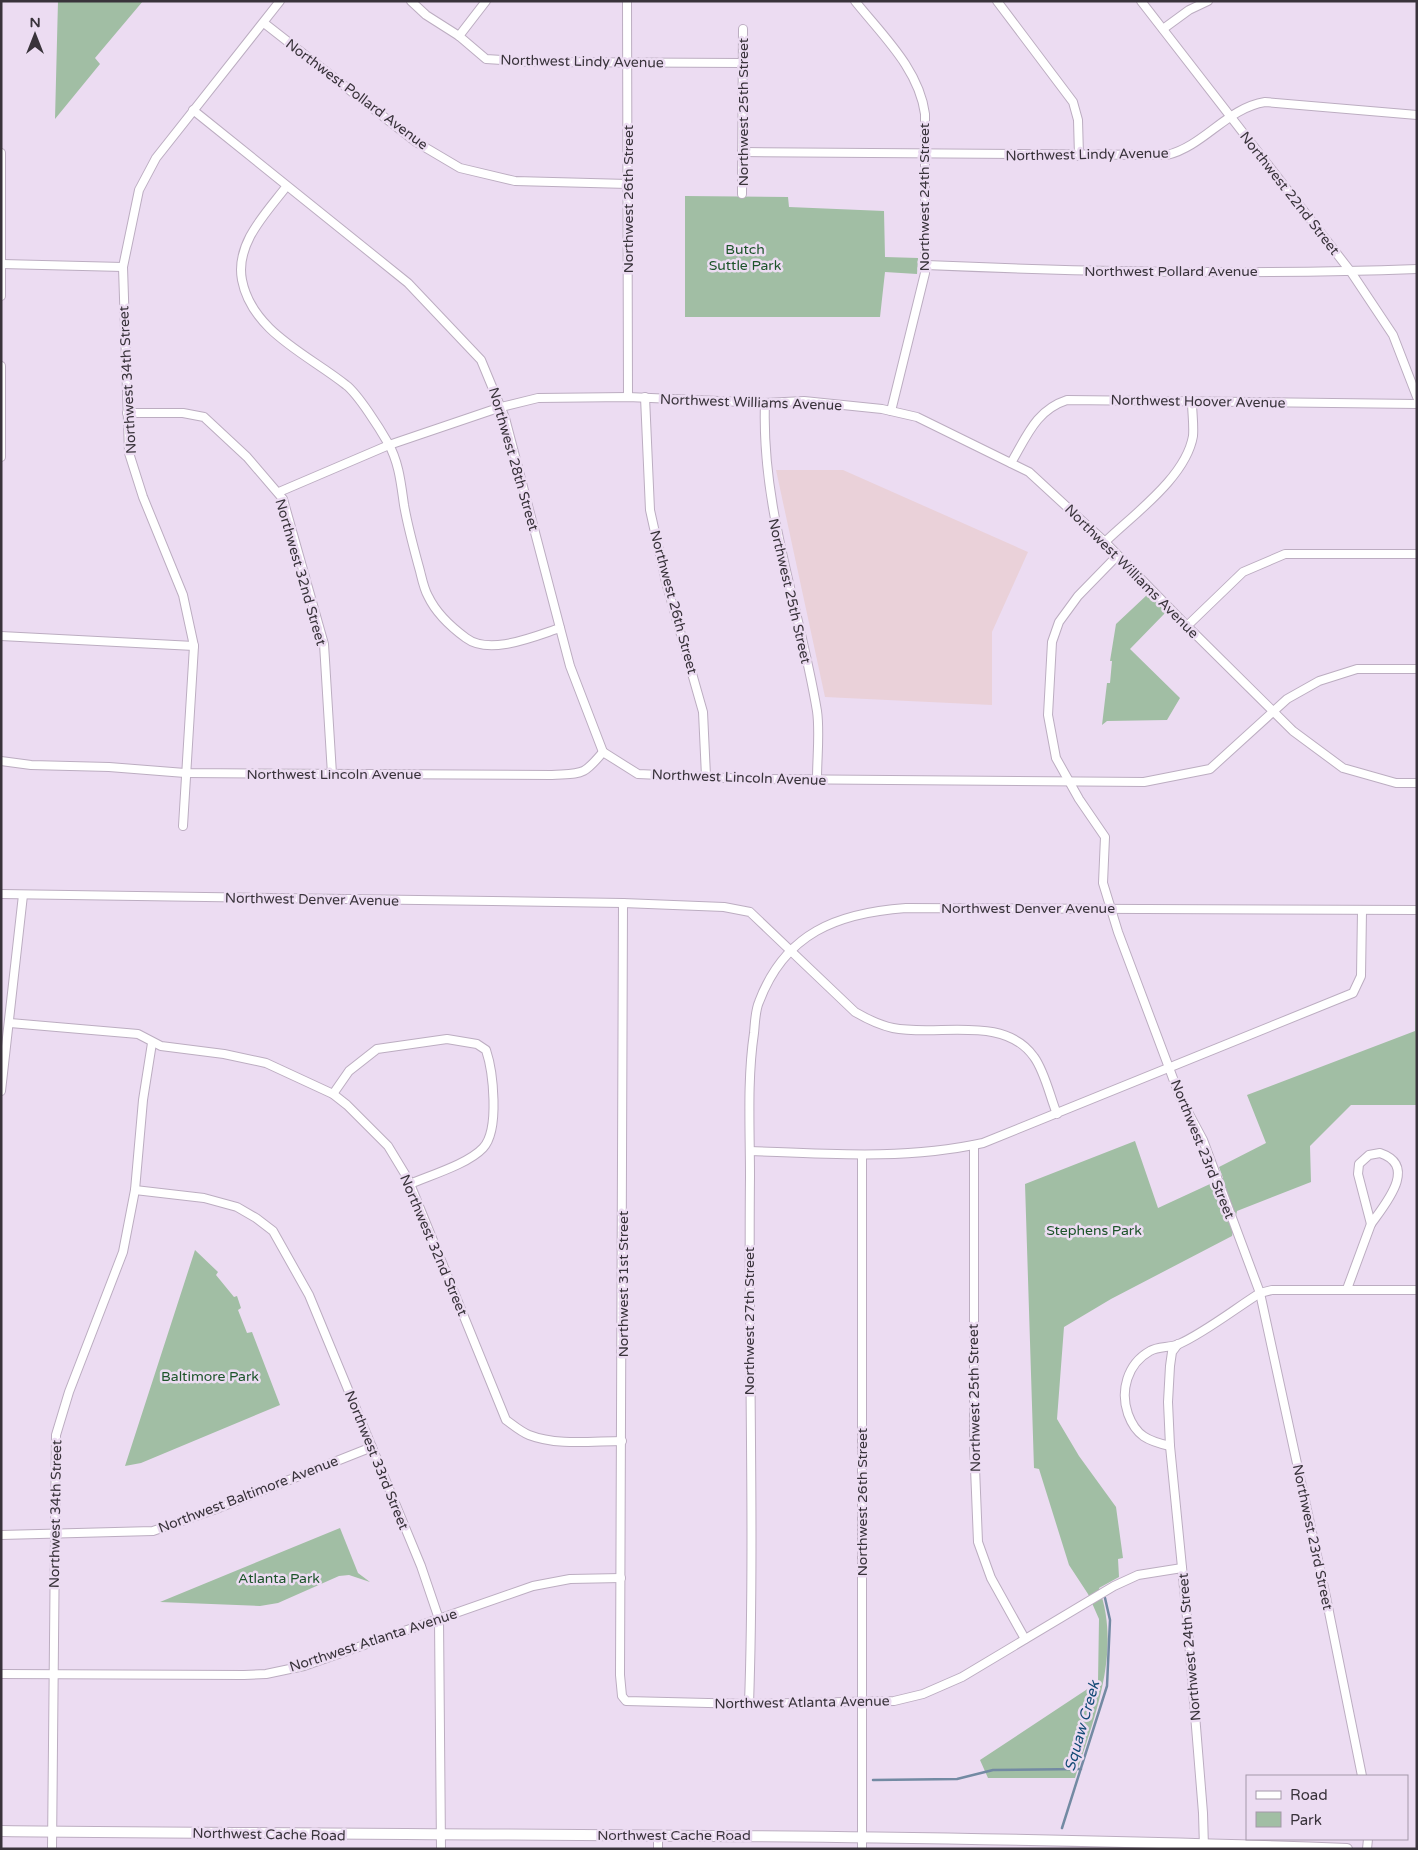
<svg xmlns="http://www.w3.org/2000/svg" width="1418" height="1850" font-family="'Varela Round',sans-serif">
  <style>
    .education { fill: #ead1d9 }
    .green { fill: #a1bea4 }
    .lines { fill: none; stroke-linecap: round; stroke-linejoin: round }
    .stream { stroke: #738aa3; stroke-width: 2.5 }
    .minor-casing { stroke: #bcadc1; stroke-width: 10 }
    .major-casing { stroke: #bcadc1; stroke-width: 12 }
    .minor { stroke: #fff; stroke-width: 8 }
    .major { stroke: #fff; stroke-width: 10 }
    .labels { text-anchor: middle; stroke-width: 5; stroke-linejoin: round; paint-order: stroke }
    .street-label { font-size: 14px; fill: #39333b; stroke: #ecdcf2 }
    .park-label { font-size: 14px; fill: #1d542a; stroke: #ecdcf2 }
    .water-label { font-size: 15px; font-style: italic; fill: #144b76; stroke: #ecdcf2 }
  </style>
  <rect width="100%" height="100%" fill="#ecdcf2"/>
  <path class="education" d="M776 470H843L1028 552 992 632V705L825 697Z"/>
  <g class="green">
    <path d="M58 1H143L95 58 100 64 55 119Z"/>
    <path d="M685 196 788 197 789 207 884 211 885 257 918 258 917 274 885 272 880 317H685Z"/>
    <path d="M1148 594 1166 612 1130 649 1180 698 1167 720 1107 721 1102 725 1107 683H1110L1112 661H1110L1116 624Z"/>
    <path d="M1416 913 1417 1105H1351L1310 1146 1311 1182 1237 1211 1232 1236 1111 1299 1064 1327 1057 1419 1079 1456 1116 1507 1123 1558 1118 1559 1119 1577 1099 1588C1122 1651 1094 1718 1075 1778H988L980 1760 1098 1682 1099 1619 1088 1594 1069 1565 1039 1469 1034 1468 1025 1184 1135 1141 1158 1208 1223 1178 1219 1167 1266 1143 1247 1095 1415 1031Z"/>
    <path d="M195 1250 218 1272 216 1275 234 1297 237 1296 241 1308 238 1310 247 1333 252 1332 280 1405 141 1463 125 1466Z"/>
    <path d="M340 1528 358 1573 370 1582 349 1575 339 1576 278 1603 260 1606 160 1602Z"/>
  </g>
  <g class="lines">
    <g class="stream">
      <path d="M873 1780 957 1779 993 1770 1081 1769"/>
      <path d="M1062 1828 1107 1686 1110 1620 1105 1598"/>
    </g>
    <defs>
      <g id="minor">
        <path d="M411 1 426 15 459 36 486 59 531 62 743 63"/>
        <path d="M627 1 628 397"/>
        <path d="M855 1C882 35 919 69 925 114V273L891 411"/>
        <path d="M997 1 1073 102 1078 120 1079 156"/>
        <path d="M1141 1 1351 272 1393 335 1417 397"/>
        <path d="M264 23 416 142 460 168 515 181 628 184"/>
        <path d="M1163 29 1189 10 1208 1"/>
        <path d="M459 36 486 1"/>
        <path d="M193 110 408 283 481 360 505 418 570 666 603 752"/>
        <path d="M742 152 1167 155C1204 146 1227 108 1265 102L1417 115"/>
        <path d="M1 153V296"/>
        <path d="M286 187C266 213 235 244 242 280 252 332 309 355 346 385 358 394 380 429 388 443 399 462 401 484 404 505 408 528 414 549 420 571 422 579 424 589 428 596 436 613 451 627 466 638 490 656 535 636 560 628"/>
        <path d="M742 194 743 29"/>
        <path d="M2 264 123 267"/>
        <path d="M926 265C1089 272 1253 275 1417 269"/>
        <path d="M1 366V457"/>
        <path d="M645 397 650 510 666 582 703 712 706 776"/>
        <path d="M765 403C761 509 800 608 817 711 820 732 817 757 817 779"/>
        <path d="M127 413H183L204 417 247 457 283 499 324 644 332 774"/>
        <path d="M1011 463C1027 436 1036 410 1067 400L1417 404"/>
        <path d="M279 492 389 445 501 407 538 398 628 397 765 403 804 401 882 409 917 417 1029 472 1105 542 1187 626 1293 731 1343 768 1396 783H1417"/>
        <path d="M1105 542C1134 514 1186 477 1193 436 1194 425 1192 412 1192 401"/>
        <path d="M1117 556 1078 596 1059 622 1052 642 1048 715 1056 758 1079 799 1105 837 1103 883 1118 932 1180 1097 1203 1140 1260 1293 1326 1597 1362 1776"/>
        <path d="M1187 626 1243 572 1285 554H1417"/>
        <path d="M1 636 194 646"/>
        <path d="M603 752 638 774 748 779 1144 782 1210 769 1287 699 1319 681 1357 669H1417"/>
        <path d="M1 761 31 765 109 767 185 773 552 775C583 773 583 776 603 752"/>
        <path d="M183 826 194 646 183 595 143 497 129 453 123 267 139 190 156 158 280 1"/>
        <path d="M1 894 623 903 724 907 750 912 855 1012C867 1019 879 1025 893 1028 938 1037 1004 1014 1034 1057 1045 1072 1050 1097 1057 1114"/>
        <path d="M623 903 620 1675 622 1696 626 1701 749 1704 894 1701 923 1694 962 1677 1114 1586 1138 1575 1182 1568"/>
        <path d="M10 1023 138 1034 161 1046 224 1054 266 1063 333 1094 347 1105 388 1146 408 1179 506 1420C513 1425 521 1432 529 1435 557 1446 593 1441 622 1441"/>
        <path d="M1 1091 23 895"/>
        <path d="M333 1094 349 1071 377 1049 447 1039 477 1044 486 1050C493 1071 500 1130 483 1148 468 1164 431 1175 410 1184"/>
        <path d="M974 1145V1443L978 1542 991 1578 1025 1639"/>
        <path d="M750 1151C828 1154 906 1160 983 1143L1353 993 1361 976 1362 911"/>
        <path d="M1380 1153C1418 1166 1386 1203 1371 1224L1358 1174 1359 1164 1369 1155Z"/>
        <path d="M862 1155V1849"/>
        <path d="M135 1190 204 1198 237 1207 256 1218 273 1231 309 1295 421 1566 439 1619 441 1849"/>
        <path d="M1347 1289 1371 1224"/>
        <path d="M1178 1344 1172 1352 1170 1366 1168 1402 1170 1446 1188 1628 1203 1813 1204 1848"/>
        <path d="M1170 1446C1148 1441 1136 1436 1128 1414 1120 1391 1127 1364 1150 1351 1158 1346 1170 1348 1179 1344 1204 1333 1236 1308 1260 1293L1272 1290H1417"/>
        <path d="M1 1535 153 1531 216 1509 372 1447"/>
        <path d="M1 1674 244 1675 266 1674 304 1666 533 1586 570 1579 621 1578"/>
        <path d="M749 1704C755 1528 748 1352 750 1176 750 1129 747 1080 754 1033 755 1024 755 1011 759 1002 785 933 837 913 906 908L1417 910"/>
        <path d="M658 1836V1849"/>
        <path d="M52 1849 56 1435 69 1392 123 1252 135 1190 143 1100 152 1043"/>
        <path d="M1367 1849 1368 1839"/>
      </g>
      <path id="major" d="M1 1831C450 1836 899 1832 1347 1849"/>
    </defs>
    <use href="#minor" class="minor-casing"/>
    <use href="#major" class="major-casing"/>
    <use href="#minor" class="minor"/>
    <use href="#major" class="major"/>
  </g>
  <g class="labels">
    <g class="street-label">
      <text transform="translate(582 61) rotate(1)" y="5">Northwest Lindy Avenue</text>
      <text transform="translate(357 94) rotate(37)" y="5">Northwest Pollard Avenue</text>
      <text transform="translate(743 112) rotate(-90)" y="5">Northwest 25th Street</text>
      <text transform="translate(1087 154) rotate(-1)" y="5">Northwest Lindy Avenue</text>
      <text transform="translate(1290 193) rotate(52)" y="5">Northwest 22nd Street</text>
      <text transform="translate(924 197) rotate(-90)" y="5">Northwest 24th Street</text>
      <text transform="translate(628 199) rotate(-90)" y="5">Northwest 26th Street</text>
      <text x="1171" y="276">Northwest Pollard Avenue</text>
      <text transform="translate(127 380) rotate(-93)" y="5">Northwest 34th Street</text>
      <text transform="translate(1198 401) rotate(1)" y="5">Northwest Hoover Avenue</text>
      <text transform="translate(751 402) rotate(2)" y="5">Northwest Williams Avenue</text>
      <text transform="translate(514 459) rotate(74)" y="5">Northwest 28th Street</text>
      <text transform="translate(1132 571) rotate(45)" y="5">Northwest Williams Avenue</text>
      <text transform="translate(301 572) rotate(74)" y="5">Northwest 32nd Street</text>
      <text transform="translate(790 591) rotate(77)" y="5">Northwest 25th Street</text>
      <text transform="translate(674 602) rotate(75)" y="5">Northwest 26th Street</text>
      <text x="334" y="779">Northwest Lincoln Avenue</text>
      <text transform="translate(739 777) rotate(2)" y="5">Northwest Lincoln Avenue</text>
      <text transform="translate(312 899) rotate(1)" y="5">Northwest Denver Avenue</text>
      <text x="1028" y="913">Northwest Denver Avenue</text>
      <text transform="translate(1203 1149) rotate(68)" y="5">Northwest 23rd Street</text>
      <text transform="translate(434 1245) rotate(67)" y="5">Northwest 32nd Street</text>
      <text transform="translate(623 1284) rotate(-90)" y="5">Northwest 31st Street</text>
      <text transform="translate(749 1321) rotate(-90)" y="5">Northwest 27th Street</text>
      <text transform="translate(974 1398) rotate(-91)" y="5">Northwest 25th Street</text>
      <text transform="translate(377 1460) rotate(68)" y="5">Northwest 33rd Street</text>
      <text transform="translate(248 1494) rotate(-21)" y="5">Northwest Baltimore Avenue</text>
      <text transform="translate(862 1502) rotate(-90)" y="5">Northwest 26th Street</text>
      <text transform="translate(55 1514) rotate(-89)" y="5">Northwest 34th Street</text>
      <text transform="translate(1313 1537) rotate(78)" y="5">Northwest 23rd Street</text>
      <text transform="translate(373 1640) rotate(-18)" y="5">Northwest Atlanta Avenue</text>
      <text transform="translate(1189 1647) rotate(-95)" y="5">Northwest 24th Street</text>
      <text transform="translate(802 1702) rotate(-1)" y="5">Northwest Atlanta Avenue</text>
      <text transform="translate(269 1834) rotate(1)" y="5">Northwest Cache Road</text>
      <text x="674" y="1840">Northwest Cache Road</text>
    </g>
    <g class="park-label">
      <text x="745" y="254">Butch<tspan x="745" dy="16">Suttle Park</tspan></text>
      <text x="1094" y="1235">Stephens Park</text>
      <text x="210" y="1381">Baltimore Park</text>
      <text x="279" y="1583">Atlanta Park</text>
    </g>
    <g class="water-label">
      <text transform="translate(1082 1726) rotate(-74)" y="5">Squaw Creek</text>
    </g>
  </g>
  <rect width="1418" height="1850" fill="none" stroke="#39333b" stroke-width="5"/>
  <rect x="1246" y="1775" width="162" height="65" fill="#ecdcf2" stroke="#a498a9"/>
  <rect x="1256" y="1791" width="25" height="8" fill="#ffffff" stroke="#a498a9"/>
  <text x="1290" y="1800" font-size="15" fill="#39333b">Road</text>
  <rect x="1256" y="1812" width="25" height="15" fill="#a1bea4" stroke="#a498a9"/>
  <text x="1290" y="1825" font-size="15" fill="#39333b">Park</text>
  <g transform="translate(35 35)" stroke="#ecdcf2" stroke-width="4" paint-order="stroke">
  <path d="M0-4L9 19L0 12L-9 19Z" fill="#39333b"/>
  <text y="-8" font-size="14" font-weight="bold" text-anchor="middle" fill="#39333b">N</text>
  </g>
</svg>
